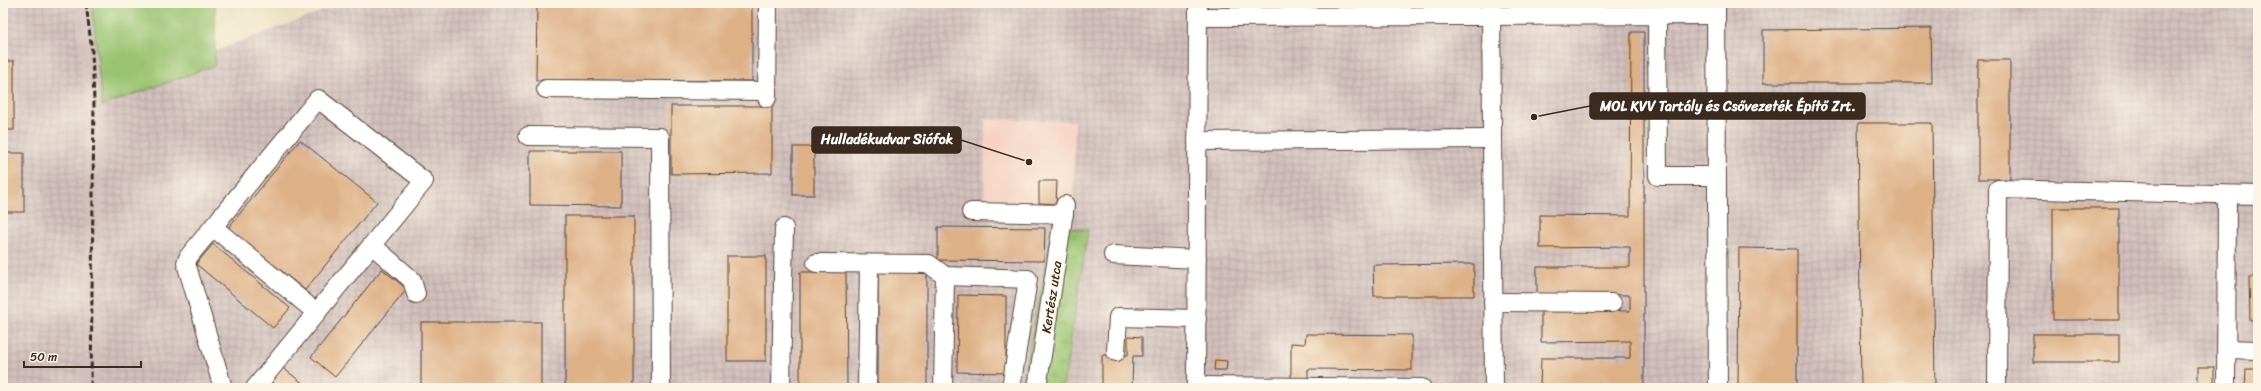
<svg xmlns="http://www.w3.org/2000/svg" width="2261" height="391" font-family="Sriracha,sans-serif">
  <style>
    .built { fill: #f5d2c2 }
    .industrial { fill: url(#industrial-grid); fill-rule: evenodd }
    .railway { fill: #d1bfbd }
    .grass { fill: url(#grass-tufts); stroke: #6a7647 }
    .pitch { fill: #98c370; stroke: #6a7647 }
    .building { fill: #ddb086 }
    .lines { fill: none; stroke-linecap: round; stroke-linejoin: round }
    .minor-casing { stroke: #554536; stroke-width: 20 }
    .minor { stroke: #fff; stroke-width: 18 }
    .rail { stroke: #3b2a1e; stroke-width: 3; stroke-dasharray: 6 3; stroke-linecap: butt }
    .labels { text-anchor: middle; stroke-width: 3; stroke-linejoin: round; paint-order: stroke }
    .street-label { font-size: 13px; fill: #3b2a1e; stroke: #fcf5e5 }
    .leader { fill: none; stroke: #3b2a1e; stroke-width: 1.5 }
    .callout-dot { fill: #3b2a1e; stroke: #fcf5e5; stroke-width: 1.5 }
    .callout { fill: #3b2a1e; stroke: #3b2a1e; stroke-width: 1.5 }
    .callout-label { font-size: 14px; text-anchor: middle; font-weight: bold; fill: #fff }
  </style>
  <defs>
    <pattern id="industrial-grid" width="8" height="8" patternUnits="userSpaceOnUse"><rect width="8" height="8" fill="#d1bfbd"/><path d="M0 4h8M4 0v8" fill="none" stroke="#b4a4a2"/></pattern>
    <pattern id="grass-tufts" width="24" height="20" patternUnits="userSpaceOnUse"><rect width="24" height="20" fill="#98c370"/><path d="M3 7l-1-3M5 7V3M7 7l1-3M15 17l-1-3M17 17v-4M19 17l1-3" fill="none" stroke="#7d9f5b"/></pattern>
  </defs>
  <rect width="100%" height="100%" fill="#fcf5e5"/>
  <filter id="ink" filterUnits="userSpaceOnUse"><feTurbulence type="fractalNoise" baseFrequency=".025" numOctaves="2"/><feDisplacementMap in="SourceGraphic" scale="8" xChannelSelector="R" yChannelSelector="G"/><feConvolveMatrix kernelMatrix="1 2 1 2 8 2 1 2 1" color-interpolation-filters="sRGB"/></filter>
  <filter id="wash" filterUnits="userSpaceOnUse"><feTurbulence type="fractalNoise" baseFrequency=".012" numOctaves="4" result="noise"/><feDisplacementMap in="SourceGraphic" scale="16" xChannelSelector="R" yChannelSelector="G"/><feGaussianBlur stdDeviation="0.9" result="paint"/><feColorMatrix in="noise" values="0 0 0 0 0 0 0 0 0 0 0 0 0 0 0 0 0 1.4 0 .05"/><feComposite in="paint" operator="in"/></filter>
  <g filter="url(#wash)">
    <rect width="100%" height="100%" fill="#ebe1bf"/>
    <path class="built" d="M985 119 1075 121 1073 206 984 204Z"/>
    <g class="industrial">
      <path d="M3 3H75L84 88V362L76 375V388H3Z"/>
      <path d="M344 3H2258V388H1063L1088 231 1054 228 1021 388H100L103 126 102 106 215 65V51ZM985 119 1075 121 1073 205 984 203Z"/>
    </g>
    <path class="railway" d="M75 3H92L101 84 103 126 100 388H76V375L84 362V88Z"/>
    <path class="grass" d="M1054 227 1088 230 1063 388H1021Z"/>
    <path class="pitch" d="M92 3H215V65L102 106Z"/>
    <g id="blocks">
      <g class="building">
        <path d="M537 3H752V81L536 80Z"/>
        <path d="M1931 28 1932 83H1763V30Z"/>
        <path d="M1631 32H1644V388H1540L1541 358H1630V341L1541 342V310L1630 311V295L1537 294V267H1630V247L1540 248V215L1630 216Z"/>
        <rect x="1978" y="60" width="32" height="119"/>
        <rect x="3" y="61" width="11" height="69"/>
        <path d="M671 106H772V173L671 174Z"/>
        <path d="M1858 123H1932L1935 388H1861Z"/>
        <path d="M300 140 377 202 305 290 228 228Z"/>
        <rect x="793" y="147" width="21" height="48"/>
        <path d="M530 151H621V206L530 205Z"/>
        <rect x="3" y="153" width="21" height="59"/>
        <path d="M1039 181H1057L1056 204 1039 203Z"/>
        <rect x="2053" y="208" width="66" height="112"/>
        <rect x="565" y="216" width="69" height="172"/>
        <path d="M938 227 1045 228 1044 261 938 260Z"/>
        <path d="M213 244 290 308 273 328 196 264Z"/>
        <path d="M1739 248 1797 249V388H1738Z"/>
        <rect x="727" y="256" width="39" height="105"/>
        <path d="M1474 264V296H1374L1373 265Z"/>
        <path d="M382 269 407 289 335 377 311 357Z"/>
        <path d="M800 272H846L847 388H800Z"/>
        <rect x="878" y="272" width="49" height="116"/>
        <path d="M2249 277H2258V320H2250Z"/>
        <path d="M958 295 1006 296V373L957 372Z"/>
        <rect x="421" y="322" width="120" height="66"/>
        <path d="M1306 334 1412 335V370L1308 369V380H1291V343L1305 344Z"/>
        <rect x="2033" y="334" width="86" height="28"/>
        <path d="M1128 336 1142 337V356H1133L1132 388H1102V355H1128Z"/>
        <path d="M1215 360 1227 361 1226 370H1214Z"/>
        <rect x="2198" y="367" width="16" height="21"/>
        <path d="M283 368 309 388H271L274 385 271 382Z"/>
        <path d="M2246 369H2258L2257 388H2245Z"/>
      </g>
    </g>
  </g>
  <g filter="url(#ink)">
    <use href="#blocks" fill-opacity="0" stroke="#554536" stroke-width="1"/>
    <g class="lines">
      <defs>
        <g id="minor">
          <path d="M1491 3 1494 388"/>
          <path d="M1716 5 1718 388"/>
          <path d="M1657 16 1658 176H1717"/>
          <path d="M1198 17 1715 15"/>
          <path d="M546 89 767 91"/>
          <path d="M767 98 768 3"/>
          <path d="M528 136 660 137 661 388"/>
          <path d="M1197 141 1492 139"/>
          <path d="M971 212 1064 214"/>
          <path d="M213 227 317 313"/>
          <path d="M372 245 412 280 416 294"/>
          <path d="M1113 255 1197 259"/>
          <path d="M816 263 929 264 945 276 1028 279 1011 388"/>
          <path d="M1493 302 1612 303"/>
          <path d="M2226 349 2258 350"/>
          <path d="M1116 352 1118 317 1197 319"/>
          <path d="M1196 386 1422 388"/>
          <path d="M223 388 186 263 189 256 318 99 424 181 255 388"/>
          <path d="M781 388 784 228"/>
          <path d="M867 388 869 264"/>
          <path d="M943 388 945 276"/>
          <path d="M1037 388 1065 205"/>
          <path d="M1196 388 1198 3"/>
          <path d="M1997 388 1998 189 2258 195"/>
          <path d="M2226 388 2227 195"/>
        </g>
      </defs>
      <use href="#minor" class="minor-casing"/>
      <use href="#minor" class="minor"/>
      <path class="rail" d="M86 3 92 52 94 100 91 388"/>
    </g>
  </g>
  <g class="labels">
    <g class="street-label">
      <text transform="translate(1051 297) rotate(-81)" y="5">Kertész utca</text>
    </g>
  </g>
  <path class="leader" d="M1534 117L1590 106M1029 162L961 140"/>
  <g class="callout-dot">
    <circle cx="1534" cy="117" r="4"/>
    <circle cx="1029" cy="162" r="4"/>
  </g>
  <g class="callout">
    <rect x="1590" y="93" width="275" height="26" rx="4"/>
    <rect x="812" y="127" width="149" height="26" rx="4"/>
  </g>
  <g class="callout-label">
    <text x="1728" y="111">MOL KVV Tartály és Csővezeték Építő Zrt.</text>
    <text x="887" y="144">Hulladékudvar Siófok</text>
  </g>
  <rect width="2261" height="391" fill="none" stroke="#fcf5e5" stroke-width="16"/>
  <path d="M24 361v6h117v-6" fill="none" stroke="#3b2a1e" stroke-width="2"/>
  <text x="30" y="361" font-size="12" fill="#3b2a1e" stroke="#fcf5e5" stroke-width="3" paint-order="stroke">50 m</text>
</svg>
